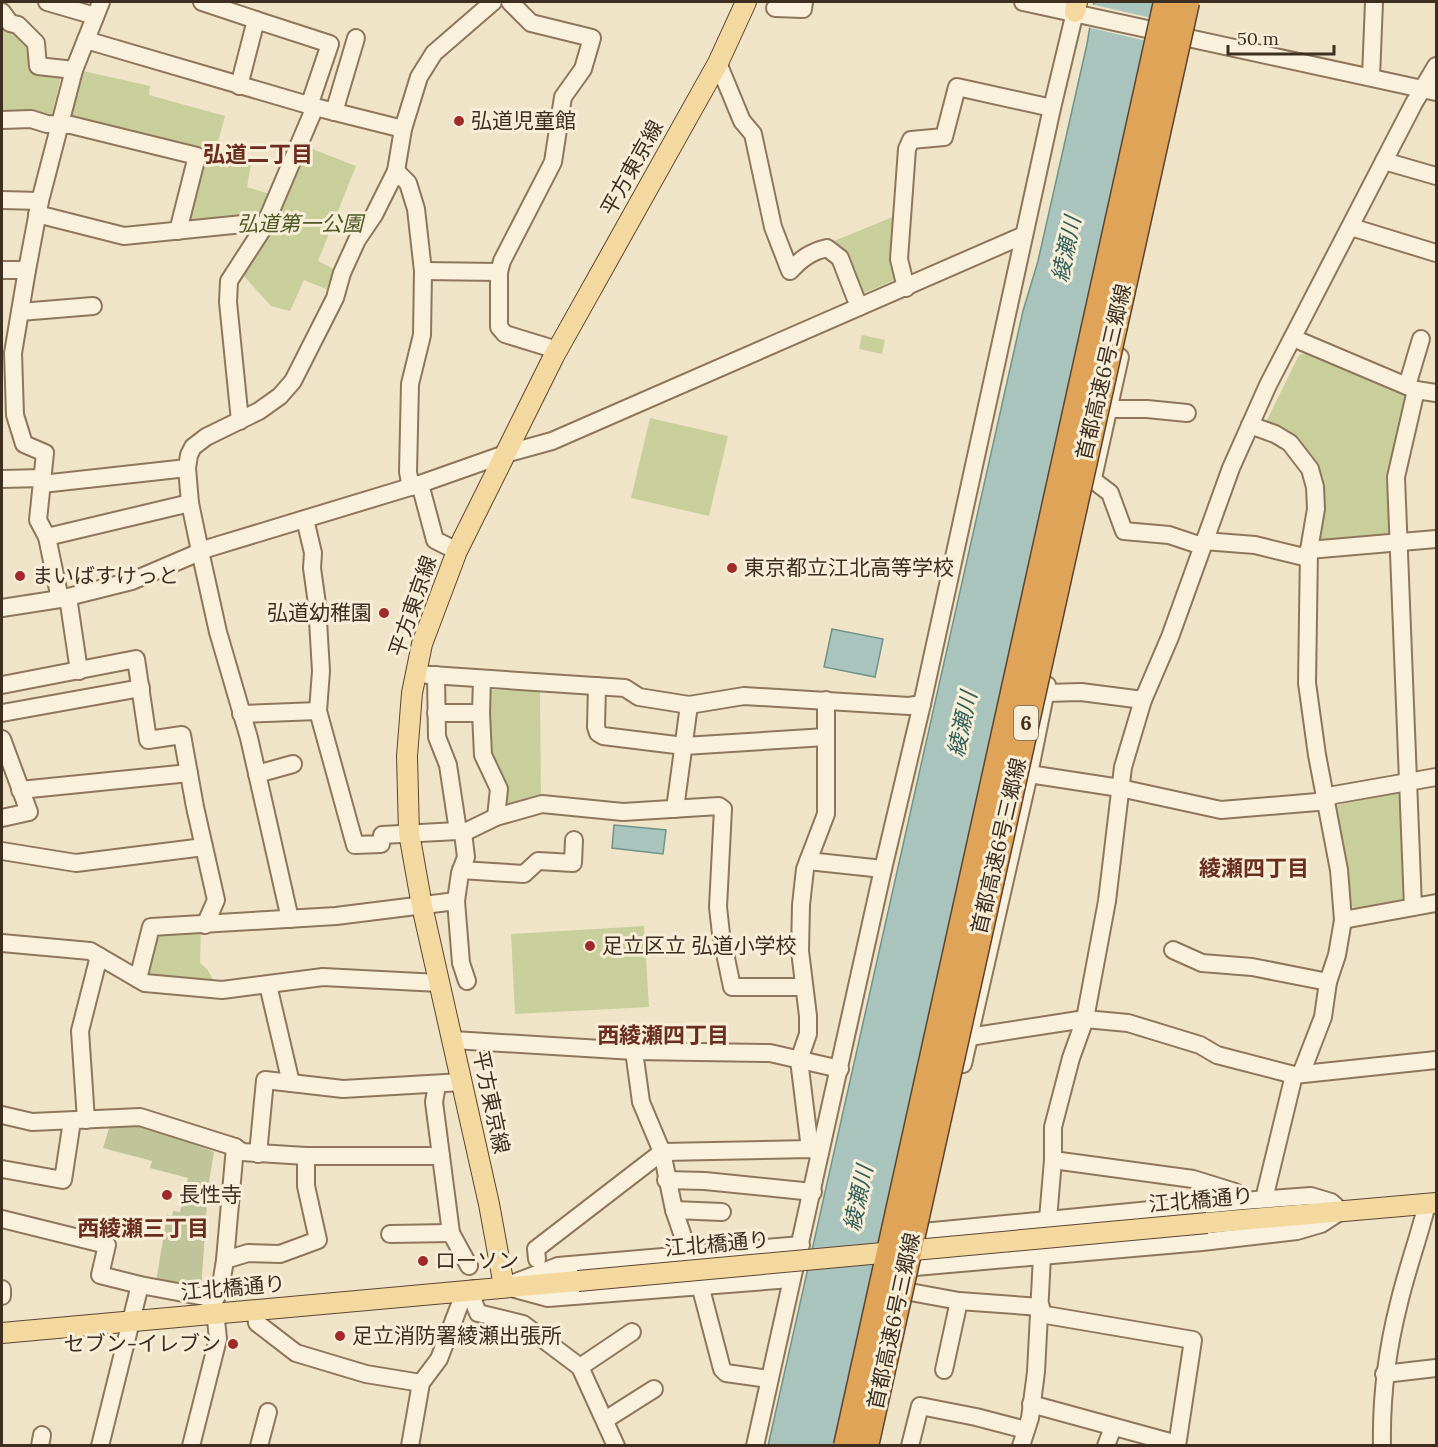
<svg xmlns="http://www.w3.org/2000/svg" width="1438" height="1447" font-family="Lora,'Noto Sans JP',serif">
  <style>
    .green { fill: #c9cf9b }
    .cemetery { fill: #bfc49a }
    .water { fill: #a9c4bc; stroke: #6f938a; stroke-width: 1.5 }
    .pier { fill: #f0e4c8 }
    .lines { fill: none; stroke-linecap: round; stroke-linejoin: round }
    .minor-casing { stroke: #8d765c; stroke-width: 20 }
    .major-casing { stroke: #5b4430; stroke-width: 22 }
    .minor { stroke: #faf1dc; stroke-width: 16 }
    .major { stroke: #f3d9a0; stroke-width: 20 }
    .major-bridge-casing { stroke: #5b4430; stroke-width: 22; stroke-linecap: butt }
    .highway-bridge-casing { stroke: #5b4430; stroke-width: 27; stroke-linecap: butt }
    .major-bridge { stroke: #f3d9a0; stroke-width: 20 }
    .highway-bridge { stroke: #e0a458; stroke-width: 24 }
    .poi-dot { fill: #9e2a2b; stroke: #f7eed8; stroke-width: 2 }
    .labels { text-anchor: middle; stroke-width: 6; stroke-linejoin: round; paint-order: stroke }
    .shield { fill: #f7eed8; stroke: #756857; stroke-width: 1.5 }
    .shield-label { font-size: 20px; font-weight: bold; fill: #3d2e20 }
    .poi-label { font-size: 21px; fill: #3d2e20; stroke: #f7eed8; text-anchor: start }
    .street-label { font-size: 21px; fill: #3d2e20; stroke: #f7eed8 }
    .park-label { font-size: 21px; font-style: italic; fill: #4d5a26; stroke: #f7eed8 }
    .neighbourhood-label { font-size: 22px; font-weight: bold; fill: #6b2e1e; stroke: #f7eed8 }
    .water-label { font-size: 22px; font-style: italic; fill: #2f5d5a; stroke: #f7eed8 }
  </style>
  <rect width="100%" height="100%" fill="#f0e4c8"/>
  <g class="green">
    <path d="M2 16 34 45 36 67 62 72 51 119 2 113Z"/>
    <path d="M83 71 150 86 149 95 225 116 216 150 252 158 247 187 283 198 302 145 356 166 318 261 339 272 333 292 304 280 290 311 271 306 241 273 269 227 183 225 200 152 70 118Z"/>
    <path d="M893 217 891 261 894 280 862 294 829 243Z"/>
    <path d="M862 335 885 340 882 354 859 349Z"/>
    <path d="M1305 353 1403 394 1406 398 1390 534 1388 538 1321 543 1317 539 1320 476 1311 455 1298 439 1288 432 1268 424 1267 420 1299 355Z"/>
    <path d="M650 418 728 436 709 516 631 498Z"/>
    <path d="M492 690 540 691 541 796 507 807 503 801 490 753 487 694Z"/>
    <path d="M1397 793 1402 798 1406 895 1402 900 1355 908 1349 905 1335 810 1338 805Z"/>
    <path d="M644 926 649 1007 515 1014 511 934Z"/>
    <path d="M201 927 200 963 207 969 217 986 139 977 152 928Z"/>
  </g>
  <path class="cemetery" d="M136 1124 158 1130 214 1152 208 1188 201 1291 156 1282 167 1215 172 1216 173 1211 180 1212 188 1178 150 1168 152 1161 103 1148 110 1125Z"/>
  <g class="water">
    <path d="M1094 2H1157L838 1445 768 1446 1023 311 1038 261 1087 44Z"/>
    <path d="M832 629 883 639 875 677 824 667Z"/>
    <path d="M614 825 666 830 663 854 612 848Z"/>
  </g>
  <path class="pier" d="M1090 4 1156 19 1151 42 1087 27Z"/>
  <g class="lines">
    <defs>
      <g id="minor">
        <path d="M47 2 95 16"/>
        <path d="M202 2 256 20"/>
        <path d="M510 2 531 23 592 38 583 69 563 97 553 162 502 261 499 272V327L505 334 557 350"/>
        <path d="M1023 2 1436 92"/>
        <path d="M775 8 803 9 804 2"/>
        <path d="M2 12 10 23 18 25 36 43 38 66 74 70"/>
        <path d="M86 40 315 107 403 129"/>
        <path d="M718 63 742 121 753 134 773 227 790 271C801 259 810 252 827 248L840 258 859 307"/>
        <path d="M1371 77 1374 2"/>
        <path d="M239 86 256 20 330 44 309 106"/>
        <path d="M334 112 356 38"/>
        <path d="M2 120 31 119 47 124 71 125 197 156 178 231"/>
        <path d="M1384 161 1436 176"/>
        <path d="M396 171 408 183 416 209 423 271 422 335 410 384 408 472 411 487"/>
        <path d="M2 200 40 201"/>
        <path d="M37 214 124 236 253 223 264 227"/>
        <path d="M1351 227 1436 253"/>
        <path d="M2 270H27"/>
        <path d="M423 271 499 272"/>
        <path d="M906 288 899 259 907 149 911 140 944 137 957 87 1052 108"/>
        <path d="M20 312 93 306"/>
        <path d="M1293 338 1416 390 1436 393"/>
        <path d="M1407 386 1421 339"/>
        <path d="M1109 409H1147L1187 413"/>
        <path d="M240 421 228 302 229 281 264 227 315 107"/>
        <path d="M1250 425 1275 434 1290 443 1310 469 1315 487 1316 509 1309 550 1307 683 1317 755 1339 870 1343 920 1337 955 1328 982 1323 1017 1301 1074"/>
        <path d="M1093 478 1120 357"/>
        <path d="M2 479 43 478"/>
        <path d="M1093 480 1110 493 1124 531 1169 535 1202 546"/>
        <path d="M42 484 187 468"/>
        <path d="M420 484 435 540 457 551"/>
        <path d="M305 519 313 553 312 568 317 604 321 671 318 711 355 845 381 844 382 835 458 831"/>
        <path d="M47 537 190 503"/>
        <path d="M1204 541 1255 545 1304 557 1309 550 1436 539"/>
        <path d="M68 597 79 671"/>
        <path d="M60 599 47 537 38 520 45 453 24 444 15 415 13 353 27 270 40 201 74 70 101 2"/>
        <path d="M2 608 60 599 132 581 209 548 420 484 505 454 552 441 1024 235"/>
        <path d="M416 674 625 688 639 697 689 705 744 696 909 706 922 704"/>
        <path d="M436 675 437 737 448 765 458 831 463 833 466 857 460 873 456 901 461 963 467 981"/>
        <path d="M482 679 481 713 483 755 499 789 496 817"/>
        <path d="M2 685 136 659 148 740 182 735 195 807 216 900 205 925"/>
        <path d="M597 686 596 727 598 733 603 736 684 746 826 737"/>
        <path d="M1045 693 1081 692 1143 700"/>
        <path d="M2 713 141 688"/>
        <path d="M436 713H481"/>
        <path d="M241 714 318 711"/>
        <path d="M2 739 29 812 2 818"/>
        <path d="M257 774 293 764"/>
        <path d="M1029 774 1120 788 1221 810 1317 802 1334 795 1436 777"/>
        <path d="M20 790 189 773"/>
        <path d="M675 809 689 705"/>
        <path d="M463 833 496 817 542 804 623 812 719 806 723 809 718 907 721 934 732 987H804"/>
        <path d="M2 851 76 863 204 847"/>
        <path d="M808 861 883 869"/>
        <path d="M461 870 524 874 538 861 573 863 574 840"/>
        <path d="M1413 907 1396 477 1416 390"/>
        <path d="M290 919 249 738 218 632 200 551 190 503 187 468 189 455 193 447 206 437 259 411 280 396 293 381 335 298 342 273 357 240 374 215 396 171 403 129 419 77 434 53 493 2"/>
        <path d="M1343 920 1436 903"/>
        <path d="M2 943 90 951 145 983 222 990 323 977 439 983"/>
        <path d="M1173 950 1202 963 1252 967 1328 982"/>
        <path d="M138 979 151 927 336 916 456 901"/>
        <path d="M268 985 291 1083"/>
        <path d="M969 1037 1085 1019 1128 1023 1200 1045 1217 1055 1294 1075 1436 1060"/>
        <path d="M453 1040 634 1051 770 1053 840 1069"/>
        <path d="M634 1051 641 1102 662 1152 674 1210 689 1254"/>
        <path d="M963 1064 1029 774 1047 685"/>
        <path d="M437 1085 434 1102 451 1233 469 1266"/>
        <path d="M2 1115 32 1122 140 1117 235 1147 242 1152 306 1156H441"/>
        <path d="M86 1120 80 1031 99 956"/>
        <path d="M810 1149 799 1060 808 1034V1016L800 951 801 905 805 869 826 814V700"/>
        <path d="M258 1154 265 1080 343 1089 462 1082"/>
        <path d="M1053 1160 1193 1179 1235 1192 1243 1201"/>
        <path d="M2 1169 63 1180 72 1121"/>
        <path d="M666 1180 705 1181 813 1192"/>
        <path d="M1264 1199 1294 1075"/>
        <path d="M674 1210 722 1212"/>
        <path d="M2 1219 107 1245 100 1275 140 1285 205 1297 214 1301"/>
        <path d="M390 1234 451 1233"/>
        <path d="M537 1259 536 1249 662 1152 810 1149 820 1152"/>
        <path d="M225 1260 248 1253 280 1254 318 1240 306 1186V1156"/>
        <path d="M915 1267 1202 1242 1297 1231 1321 1224 1341 1211 1331 1202 1311 1196 1243 1201 923 1232"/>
        <path d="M511 1284 558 1266 801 1245"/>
        <path d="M700 1285 722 1369 726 1373 769 1379"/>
        <path d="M2 1289V1296"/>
        <path d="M473 1289 474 1303 478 1313 523 1324 580 1367 616 1446"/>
        <path d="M515 1289 548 1298 791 1279"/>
        <path d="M910 1292 959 1301 1041 1307"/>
        <path d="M255 1310 257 1323 296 1353 366 1374 421 1383"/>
        <path d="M1040 1314 1193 1340 1177 1446"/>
        <path d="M580 1367 632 1332"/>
        <path d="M944 1370 959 1301"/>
        <path d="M1384 1374 1436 1368"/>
        <path d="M1031 1404 1177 1444"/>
        <path d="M605 1420 654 1389"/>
        <path d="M40 1446 42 1435"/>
        <path d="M100 1446 140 1285"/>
        <path d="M191 1446 218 1339 214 1301 220 1291 225 1260 235 1147"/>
        <path d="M259 1446 268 1412"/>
        <path d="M410 1446 421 1383 439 1359 460 1304"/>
        <path d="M755 1446 883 869 922 704 1052 108 1075 12"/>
        <path d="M910 1446 920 1406 976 1417 1026 1430"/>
        <path d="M1021 1446 1030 1418 1036 1372 1042 1256 1048 1219 1053 1160V1127L1071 1058 1085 1019 1107 901 1123 767 1143 700 1170 637 1231 468 1268 385 1414 103 1436 66"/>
        <path d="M1106 1446 1113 1427"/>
        <path d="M1382 1446C1381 1397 1387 1350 1399 1303 1407 1269 1419 1237 1427 1204"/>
      </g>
      <g id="major">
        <path d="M1075 12 1077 2"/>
        <path d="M1207 1223 1436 1203"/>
        <path d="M504 1286 489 1204 422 906 409 833 407 756 412 693 422 644 457 551 554 356 718 63 746 2"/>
        <path d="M2 1333 578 1281"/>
      </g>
    </defs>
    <use href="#minor" class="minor-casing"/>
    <use href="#major" class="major-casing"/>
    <use href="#minor" class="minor"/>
    <use href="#major" class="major"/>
    <defs>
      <path id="major-bridge" d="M578 1281 1207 1223"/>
      <g id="highway-bridge">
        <path d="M846 1446 1166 2"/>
        <path d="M866 1446 1187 2"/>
      </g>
    </defs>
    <use href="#major-bridge" class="major-bridge-casing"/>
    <use href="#highway-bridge" class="highway-bridge-casing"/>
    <use href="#major-bridge" class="major-bridge"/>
    <use href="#highway-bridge" class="highway-bridge"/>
  </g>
  <g class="poi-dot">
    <circle cx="459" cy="121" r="6"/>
    <circle cx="732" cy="568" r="6"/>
    <circle cx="20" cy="576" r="6"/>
    <circle cx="384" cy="613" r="6"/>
    <circle cx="590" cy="946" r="6"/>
    <circle cx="167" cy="1195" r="6"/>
    <circle cx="423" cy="1261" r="6"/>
    <circle cx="340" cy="1336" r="6"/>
    <circle cx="233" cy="1344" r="6"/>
  </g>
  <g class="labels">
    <rect class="shield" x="1014" y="706" width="24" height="34" rx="4.5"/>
    <g class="shield-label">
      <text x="1026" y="730">6</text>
    </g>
    <g class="poi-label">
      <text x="471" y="128">弘道児童館</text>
      <text x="744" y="575">東京都立江北高等学校</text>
      <text x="32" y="583">まいばすけっと</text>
      <text x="372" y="620" text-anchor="end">弘道幼稚園</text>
      <text x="602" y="953">足立区立 弘道小学校</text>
      <text x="179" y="1202">長性寺</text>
      <text x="435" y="1268">ローソン</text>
      <text x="352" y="1343">足立消防署綾瀬出張所</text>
      <text x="221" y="1351" text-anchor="end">セブン-イレブン</text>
    </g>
    <g class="street-label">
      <text transform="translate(632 168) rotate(-61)" y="7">平方東京線</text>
      <text transform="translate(1104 372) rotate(-77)" y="7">首都高速6号三郷線</text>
      <text transform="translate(413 606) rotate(-71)" y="7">平方東京線</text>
      <text transform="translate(999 846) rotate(-77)" y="7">首都高速6号三郷線</text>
      <text transform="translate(491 1102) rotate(78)" y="7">平方東京線</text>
      <text transform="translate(1201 1200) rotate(-5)" y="7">江北橋通り</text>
      <text transform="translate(717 1244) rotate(-5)" y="7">江北橋通り</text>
      <text transform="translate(233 1288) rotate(-5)" y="7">江北橋通り</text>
      <text transform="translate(894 1321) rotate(-78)" y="7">首都高速6号三郷線</text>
    </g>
    <g class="park-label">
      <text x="300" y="231">弘道第一公園</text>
    </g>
    <g class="neighbourhood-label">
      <text x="258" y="162">弘道二丁目</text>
      <text x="1254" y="876">綾瀬四丁目</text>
      <text x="663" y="1043">西綾瀬四丁目</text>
      <text x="143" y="1236">西綾瀬三丁目</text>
    </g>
    <g class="water-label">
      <text transform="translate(1066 249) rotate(-78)" y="8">綾瀬川</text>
      <text transform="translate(962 724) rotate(-78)" y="8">綾瀬川</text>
      <text transform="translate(858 1198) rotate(-78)" y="8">綾瀬川</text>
    </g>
  </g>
  <rect width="1438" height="1447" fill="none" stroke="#3d2e20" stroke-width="6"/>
  <path d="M1228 45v9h106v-9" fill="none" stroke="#3d2e20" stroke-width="3"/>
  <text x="1237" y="45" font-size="18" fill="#3d2e20" stroke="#f7eed8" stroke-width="4.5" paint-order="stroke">50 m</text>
</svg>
